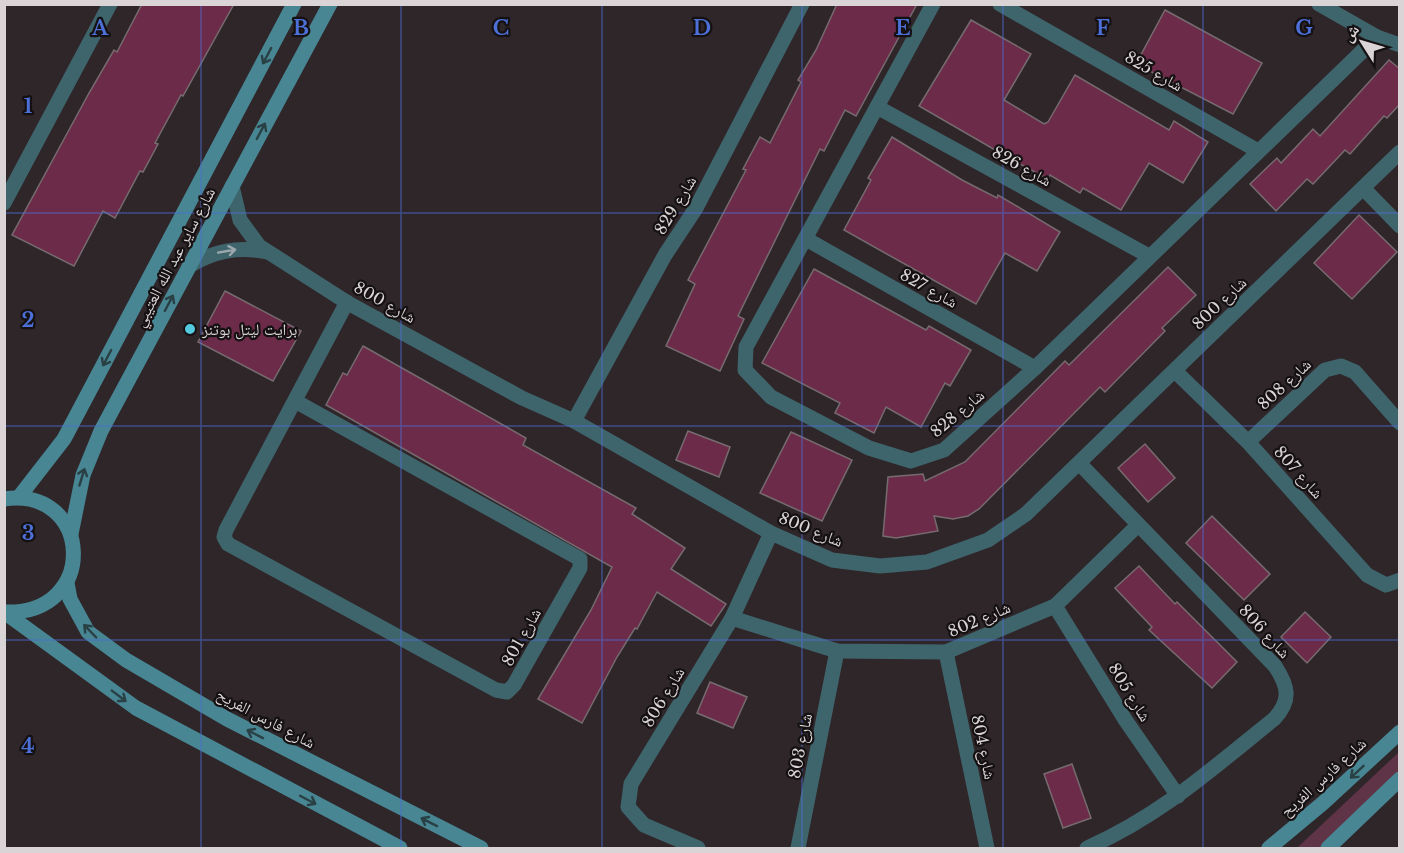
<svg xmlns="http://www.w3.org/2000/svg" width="1404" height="853" font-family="'Libre Baskerville','Noto Naskh Arabic',serif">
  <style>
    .green { fill: #5f3446 }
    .building { fill: #6c2b49; stroke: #766b6f; stroke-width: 1.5 }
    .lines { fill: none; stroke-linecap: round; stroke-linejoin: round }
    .street { stroke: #3f656c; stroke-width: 15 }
    .secondary { stroke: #478692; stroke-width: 15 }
    .oneway { stroke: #294045 }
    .oneway2 { stroke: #9ca8ac }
    .grid { fill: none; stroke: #4c70d8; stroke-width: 1.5; stroke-opacity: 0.55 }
    .poi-dot { fill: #54cade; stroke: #151112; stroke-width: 2 }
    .labels { text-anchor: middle; stroke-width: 4.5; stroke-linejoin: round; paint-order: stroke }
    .street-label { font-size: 16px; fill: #dad4d6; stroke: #151112 }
    .poi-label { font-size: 16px; fill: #dad4d6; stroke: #151112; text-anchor: start }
    .grid-label { font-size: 20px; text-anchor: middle; font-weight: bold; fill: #4c70d8; stroke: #151112; stroke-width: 4.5; stroke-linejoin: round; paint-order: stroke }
  </style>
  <rect width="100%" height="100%" fill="#2f262a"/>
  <path class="green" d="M1399 752V776L1323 848H1297Z"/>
  <g class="building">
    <path d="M142 4H234L183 96 181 95 155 143 158 144 143 172 140 171 115 218 103 211 74 266 12 235 89 93 114 50 117 52Z"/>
    <path d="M837 4H917L856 116 845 110 824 151 820 149 738 316 744 319 720 371 666 346 695 284 688 280 746 170 743 169 760 137 770 143 801 82 798 80 816 50Z"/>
    <path d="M1165 10 1262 63 1233 114 1136 64Z"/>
    <path d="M971 20 1031 54 1004 100 1044 124 1048 122 1075 75 1169 130 1174 121 1208 142 1183 183 1149 163 1121 210 1083 188 1080 193 1050 175 1048 179 1016 162 919 106Z"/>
    <path d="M1389 60 1400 69V104L1387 118 1384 116 1350 154 1345 150 1313 184 1307 179 1276 211 1250 184 1277 158 1281 163 1313 129 1320 136Z"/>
    <path d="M892 137 962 180 997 198 998 195 1060 232 1037 271 1005 253 976 304 844 230 871 180 868 178Z"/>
    <path d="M1359 215 1397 252 1352 299 1314 263Z"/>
    <path d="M1168 267 1196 295 1162 328 1165 331 1105 392 1100 387 979 509 968 516 953 519 934 516 938 531 896 538 883 536 888 477 923 474 925 481 965 462 1065 361 1069 365Z"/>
    <path d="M814 269 926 330 929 326 971 350 950 386 945 383 921 427 886 407 874 433 835 413 840 403 762 363Z"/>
    <path d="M225 291 301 331 273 381 198 342Z"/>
    <path d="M363 346 526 438 523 445 636 508 632 514 685 548 671 569 726 604 711 626 657 592 637 629 635 628 617 657 582 723 538 699 591 610 612 567 326 405 343 373 347 375Z"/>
    <path d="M688 431 730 447 719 477 676 460Z"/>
    <path d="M791 432 852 460 822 521 760 493Z"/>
    <path d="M1145 444 1175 478 1148 502 1118 468Z"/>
    <path d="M1212 516 1270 574 1244 600 1186 543Z"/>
    <path d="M1139 566 1175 604 1177 602 1237 662 1212 688 1149 630 1152 627 1115 588Z"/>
    <path d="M1305 612 1331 637 1307 663 1281 637Z"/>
    <path d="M710 682 747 697 733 728 697 713Z"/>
    <path d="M1072 764 1091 818 1063 828 1044 774Z"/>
  </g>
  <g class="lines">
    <g class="street">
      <path d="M933 4 746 347 745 370 771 397 869 448 911 461 944 450 1035 368 1377 37"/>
      <path d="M1000 4 1258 151"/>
      <path d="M1319 4 1377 37 1400 45"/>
      <path d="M877 107 1149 256"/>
      <path d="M232 186 240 220 259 246 348 303 522 398 574 421 771 533 832 560 880 566 927 562 988 540 1026 514 1400 152"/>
      <path d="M1363 188 1400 226"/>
      <path d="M4 203 110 4"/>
      <path d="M806 239 1035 368"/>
      <path d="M189 266C214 251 238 246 267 252"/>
      <path d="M1175 371 1248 442 1367 575 1386 585 1400 580"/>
      <path d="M295 401 580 559V568L514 685 507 692 496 690 228 544 224 537 226 530 347 302"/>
      <path d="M574 421 665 255 696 208 802 4"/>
      <path d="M1248 442 1325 370 1341 366 1355 372 1400 423"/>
      <path d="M1080 464 1275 666C1288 686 1292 700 1274 719 1213 768 1160 816 1087 848"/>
      <path d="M1055 606 1126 721 1178 796"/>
      <path d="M732 618 837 651 946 652 1055 606 1137 526"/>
      <path d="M946 652 987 848"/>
      <path d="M698 848 644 825 628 807 631 784 732 618 771 533"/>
      <path d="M798 848 837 651"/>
    </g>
    <g class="secondary">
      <path d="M19 497 64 439 294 4"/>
      <path d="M4 499C93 486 100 616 4 612"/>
      <path d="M71 534 83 475 101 431 330 4"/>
      <path d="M67 583 70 599 88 632 126 660 227 719 481 848"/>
      <path d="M4 612 136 708 400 848"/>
      <path d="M1269 848 1323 803 1400 732"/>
      <path d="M1328 848 1400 779"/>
    </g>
  </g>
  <defs><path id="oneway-shaft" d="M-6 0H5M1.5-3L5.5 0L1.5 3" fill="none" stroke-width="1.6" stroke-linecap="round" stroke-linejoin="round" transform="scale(1.5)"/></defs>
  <g class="oneway">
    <use href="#oneway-shaft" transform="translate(267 56) rotate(118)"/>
    <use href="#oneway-shaft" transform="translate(261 131) rotate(-62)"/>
    <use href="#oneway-shaft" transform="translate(169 303) rotate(-62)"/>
    <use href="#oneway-shaft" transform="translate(107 358) rotate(118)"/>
    <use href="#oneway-shaft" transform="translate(82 477) rotate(-73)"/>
    <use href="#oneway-shaft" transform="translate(90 631) rotate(-134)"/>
    <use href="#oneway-shaft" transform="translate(119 696) rotate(37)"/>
    <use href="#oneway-shaft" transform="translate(255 734) rotate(-153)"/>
    <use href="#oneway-shaft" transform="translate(1357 772) rotate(137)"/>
    <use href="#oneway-shaft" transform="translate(308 800) rotate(28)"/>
    <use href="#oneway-shaft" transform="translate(429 822) rotate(-153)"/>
  </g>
  <use class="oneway2" href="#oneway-shaft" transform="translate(227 251) rotate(-10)"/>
  <path class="grid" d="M201 4V848M401 4V848M602 4V848M802 4V848M1003 4V848M1203 4V848M4 213H1400M4 426H1400M4 640H1400"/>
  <circle class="poi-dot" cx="190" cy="329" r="6"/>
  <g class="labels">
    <g class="street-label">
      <text transform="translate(1154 71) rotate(30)" y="6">شارع 825</text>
      <text transform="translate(1022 166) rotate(29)" y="6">شارع 826</text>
      <text transform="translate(675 205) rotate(-59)" y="6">شارع 829</text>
      <text transform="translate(174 257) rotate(-62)" y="6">شارع ساير عبد الله العتيبي</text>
      <text transform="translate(929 288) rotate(29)" y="6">شارع 827</text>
      <text transform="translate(385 302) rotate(29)" y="6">شارع 800</text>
      <text transform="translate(1219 303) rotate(-44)" y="6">شارع 800</text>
      <text transform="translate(1284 384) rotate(-43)" y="6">شارع 808</text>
      <text transform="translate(957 413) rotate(-40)" y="6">شارع 828</text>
      <text transform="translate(1299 472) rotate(48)" y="6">شارع 807</text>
      <text transform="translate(811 529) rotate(22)" y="6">شارع 800</text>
      <text transform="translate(979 619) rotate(-23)" y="6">شارع 802</text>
      <text transform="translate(1265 631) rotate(47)" y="6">شارع 806</text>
      <text transform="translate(521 637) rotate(-61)" y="6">شارع 801</text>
      <text transform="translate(1130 692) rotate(58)" y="6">شارع 805</text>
      <text transform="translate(663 697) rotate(-59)" y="6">شارع 806</text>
      <text transform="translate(266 718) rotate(28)" y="6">شارع فارس الفريح</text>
      <text transform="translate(800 746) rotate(-79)" y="6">شارع 803</text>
      <text transform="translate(984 747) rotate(78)" y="6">شارع 804</text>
      <text transform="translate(1323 777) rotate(-42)" y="6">شارع فارس الفريح</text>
    </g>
    <g class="poi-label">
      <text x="202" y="335">برايت ليتل بوتنز</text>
    </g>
  </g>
  <g class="grid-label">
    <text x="100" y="35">A</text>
    <text x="301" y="35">B</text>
    <text x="501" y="35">C</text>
    <text x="702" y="35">D</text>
    <text x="903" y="35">E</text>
    <text x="1103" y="35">F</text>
    <text x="1304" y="35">G</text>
    <text x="28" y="113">1</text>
    <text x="28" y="327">2</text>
    <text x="28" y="540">3</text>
    <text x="28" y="753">4</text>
  </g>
  <rect width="1404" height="853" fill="none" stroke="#dad4d6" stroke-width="12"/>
  <g transform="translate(1362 42) rotate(307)" stroke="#151112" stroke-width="4.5" paint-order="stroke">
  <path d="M0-4.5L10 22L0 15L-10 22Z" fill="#dad4d6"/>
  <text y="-9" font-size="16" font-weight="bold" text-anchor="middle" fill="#dad4d6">ش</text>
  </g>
</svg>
